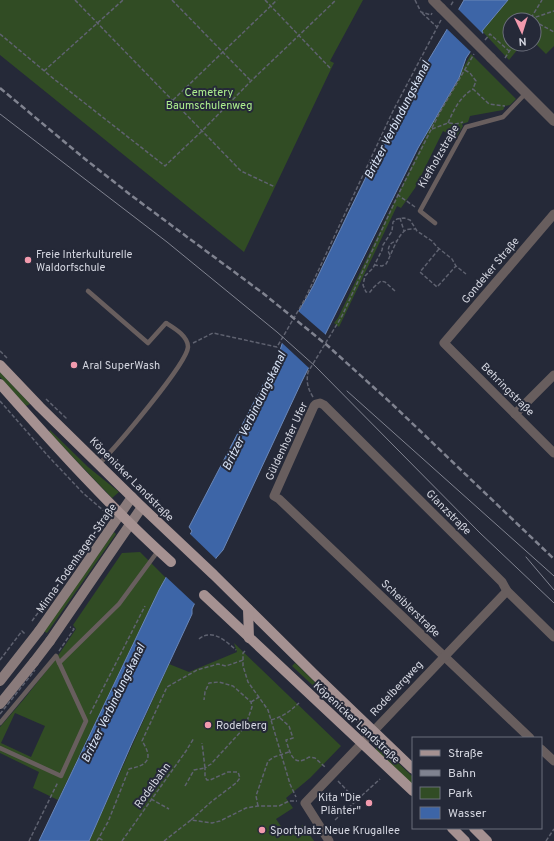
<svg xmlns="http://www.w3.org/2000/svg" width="554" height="841" font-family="Overpass,sans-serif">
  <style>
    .green { fill: #314c24; fill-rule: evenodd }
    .water { fill: #3d65a7; stroke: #6a87b8 }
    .pier { fill: #252938 }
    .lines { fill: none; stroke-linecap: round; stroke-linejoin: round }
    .path { stroke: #5f6270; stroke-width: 1.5; stroke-dasharray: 4 2; stroke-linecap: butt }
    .service { stroke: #685e5e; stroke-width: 4.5 }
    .minor { stroke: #685e5e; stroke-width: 9 }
    .tertiary { stroke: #685e5e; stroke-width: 10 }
    .secondary { stroke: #8a7b7b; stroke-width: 10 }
    .primary { stroke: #a59191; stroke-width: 10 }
    .tram { stroke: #808390; stroke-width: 1 }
    .rail { stroke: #808390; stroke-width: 2.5; stroke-dasharray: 6 3; stroke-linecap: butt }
    .path-bridge { stroke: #5f6270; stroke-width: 1.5; stroke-dasharray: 4 2; stroke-linecap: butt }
    .tertiary-bridge { stroke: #685e5e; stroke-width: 10 }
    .secondary-bridge { stroke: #8a7b7b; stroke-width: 10 }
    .poi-dot { fill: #f29aad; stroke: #252938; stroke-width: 1.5 }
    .labels { text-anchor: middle; stroke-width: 4; stroke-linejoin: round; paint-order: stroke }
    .park-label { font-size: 11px; fill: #adef8e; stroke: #252938 }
    .street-label { font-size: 11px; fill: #d4d6e0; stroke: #252938 }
    .poi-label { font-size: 11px; fill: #d4d6e0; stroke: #252938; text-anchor: start }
    .water-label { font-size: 12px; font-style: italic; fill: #d9e4f7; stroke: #252938 }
  </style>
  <rect width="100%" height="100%" fill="#252938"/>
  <g class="green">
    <path d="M0 0H363L330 61 334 63 331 69 244 252 0 55Z"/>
    <path d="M508 0H554V46L546 54 534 42V20H510V44H522L509 60 482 31Z"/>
    <path d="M471 54 516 99 510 105 505 106 503 110 470 116 468 122 462 124 463 126 456 138 443 131 415 188 401 208 397 206 339 327 334 323 338 318 428 132Z"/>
    <path d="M0 372 30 404 26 406 0 377Z"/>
    <path d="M50 430 88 467 119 492 112 498 49 432Z"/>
    <path d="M114 532 116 534 47 633 43 631Z"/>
    <path d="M140 552 166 578 159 590 58 800 33 788 39 772 0 753V727L24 699 55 660 76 629 73 625 122 553ZM15 713 45 726 31 757 1 743Z"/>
    <path d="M234 643 341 746 310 778 286 798 293 808 276 819 287 835 303 825 314 841H89L169 664 189 672 237 652Z"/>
    <path d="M295 663 354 720 352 722 292 666Z"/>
    <path d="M378 746H380L413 777V785L376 750V748Z"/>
  </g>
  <path class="water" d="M464 0H508L482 31 483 33 466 58 459 78 418 148 301 383 223 550 216 558 192 609V614L132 743 89 841H39L159 590 192 531 189 527 279 354C285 328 307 301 318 276 348 214 377 152 410 92 427 61 447 31 464 0Z"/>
  <g class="pier">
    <path d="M457 8 484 35 472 53 446 28Z"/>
    <path d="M297 310 327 336 310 369 281 342Z"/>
    <path d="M189 533 217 560 196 605 165 576Z"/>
  </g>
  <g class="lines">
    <g class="path">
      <path d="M75 0 241 171 275 187"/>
      <path d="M172 0 251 81"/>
      <path d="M265 0 331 69"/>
      <path d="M415 0 421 12 431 15 432 13"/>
      <path d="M451 5 454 0"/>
      <path d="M422 13 437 27"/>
      <path d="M531 18 542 0"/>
      <path d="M530 19 554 11"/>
      <path d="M534 21 554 32"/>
      <path d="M0 34 54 79 165 166 202 131 251 81 336 0"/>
      <path d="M485 40 490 34 509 51"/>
      <path d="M505 58 514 44"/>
      <path d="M465 70 470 73 476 81 473 89 489 104 505 106"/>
      <path d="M44 71 123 0"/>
      <path d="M173 100 277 0"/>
      <path d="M448 123C454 109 460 97 473 89"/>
      <path d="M432 129 448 123 456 124 463 122"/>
      <path d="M415 207 398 195 440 112 474 54"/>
      <path d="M400 218 404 231"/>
      <path d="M439 249 420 272 437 287 456 266"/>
      <path d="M390 255 388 251C389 245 391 242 397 241"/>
      <path d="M374 265 382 266 386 264C391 256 397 235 406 230 408 229 412 229 415 229"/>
      <path d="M395 291 385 282 381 281 374 287 370 292H366L363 285 365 276 373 268 382 250 383 245 392 231 393 222 397 219 404 218 410 220 417 231 432 241 437 247 452 259 456 266 466 274"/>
      <path d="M193 343 213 333 277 347 305 299 393 111 441 20"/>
      <path d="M0 351 7 358"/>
      <path d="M313 397C308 389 306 382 308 372L342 316 398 195"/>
      <path d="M46 399 66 418V420"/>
      <path d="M0 401 49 457 83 493 104 511"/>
      <path d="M32 621 43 606 46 608"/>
      <path d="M199 639C212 628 226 641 236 650"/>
      <path d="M59 651 74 629 70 627"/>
      <path d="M245 651 243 653V666L248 682 268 710 290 784 296 797"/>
      <path d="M0 660 22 631 25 634"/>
      <path d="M251 702 259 697"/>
      <path d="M90 714 145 606"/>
      <path d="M280 718 289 726 293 738 286 740C290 753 293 768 309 757L315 758 325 767"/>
      <path d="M271 720C284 716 289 712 299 703"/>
      <path d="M338 781 357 801"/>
      <path d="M185 786 194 770 205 768 202 743"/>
      <path d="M151 799 169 809"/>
      <path d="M258 806 256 796 268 761 274 757 289 752"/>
      <path d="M191 820 211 802 236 783 240 778 238 772H228L210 780H207L205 777V768L211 764 245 727 252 707 251 702 233 686 219 682 209 683 205 692 204 700"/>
      <path d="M335 820 380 779"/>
      <path d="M99 838 104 841"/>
      <path d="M29 841 58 782"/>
      <path d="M97 841 108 822 129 769C149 765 153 758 142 741L167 687 197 670 218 664 226 666 243 660"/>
      <path d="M122 841 186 751 194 738"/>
      <path d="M164 841 191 820 212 823 220 821 246 808 258 806H279L289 801H297"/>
      <path d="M546 841 554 829"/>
    </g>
    <g class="service">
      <path d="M435 223 420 211 466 127 503 117 526 93"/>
      <path d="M88 291 148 343 166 323C174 328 188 336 188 347 187 364 114 449 99 464"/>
      <path d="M59 663 119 604 158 551"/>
      <path d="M0 723 56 656 86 721 61 776 0 748"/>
    </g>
    <g class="minor">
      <path d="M554 214 444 343 554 453"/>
      <path d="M515 414 554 375"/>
      <path d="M530 738 279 499 274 496 314 406 316 404 320 403 324 405 502 582 507 591 554 637"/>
      <path d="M541 749 554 761"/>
      <path d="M329 841 305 803 507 591"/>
    </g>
    <g class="tertiary">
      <path d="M433 0 441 8"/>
      <path d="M491 58 554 121"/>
    </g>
    <g class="secondary">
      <path d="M39 631 79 574 132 497"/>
      <path d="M50 641 142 507"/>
      <path d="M0 704 34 662"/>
    </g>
    <g class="primary">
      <path d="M0 365 40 407 142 507 214 575 316 676 413 769"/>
      <path d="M0 384C55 446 110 507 171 562"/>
      <path d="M204 595 413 791"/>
      <path d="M248 609 249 638"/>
      <path d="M452 828 465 841"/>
      <path d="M474 828 487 841"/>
    </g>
    <g class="tram">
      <path d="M0 114 167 242 277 332 315 366 480 533 554 603"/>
      <path d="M347 391 554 576"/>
      <path d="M526 557 554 590"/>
    </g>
    <path class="rail" d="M0 88 85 159 132 196 264 294 328 346 391 403 554 559"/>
    <path class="path-bridge" d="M0 714 35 670"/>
    <path class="tertiary-bridge" d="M441 8 491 58"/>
    <g class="secondary-bridge">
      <path d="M34 662 50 641"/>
      <path d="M0 681 39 631"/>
    </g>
  </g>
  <g class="poi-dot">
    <circle cx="28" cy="260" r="4"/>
    <circle cx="74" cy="365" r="4"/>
    <circle cx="208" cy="725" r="4"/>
    <circle cx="369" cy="803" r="4"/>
    <circle cx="262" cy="830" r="4"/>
  </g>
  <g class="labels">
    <g class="park-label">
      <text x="209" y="96">Cemetery<tspan x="209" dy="13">Baumschulenweg</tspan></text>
    </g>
    <g class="street-label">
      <text transform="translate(438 156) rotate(-60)" y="4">Kiefholzstraße</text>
      <text transform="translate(490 270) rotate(-50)" y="4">Gondeker Straße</text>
      <text transform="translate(508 389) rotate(45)" y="4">Behringstraße</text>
      <text transform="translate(286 441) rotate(-65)" y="4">Güldenhofer Ufer</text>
      <text transform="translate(132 479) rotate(45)" y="4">Köpenicker Landstraße</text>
      <text transform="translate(449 512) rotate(45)" y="4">Glanzstraße</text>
      <text transform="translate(76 558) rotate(-55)" y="4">Minna-Todenhagen-Straße</text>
      <text transform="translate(411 608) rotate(44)" y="4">Scheiblerstraße</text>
      <text transform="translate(396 688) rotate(-47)" y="4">Rodelbergweg</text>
      <text transform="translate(357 722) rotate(43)" y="4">Köpenicker Landstraße</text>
      <text transform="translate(152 785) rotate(-54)" y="4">Rodelbahn</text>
    </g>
    <g class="poi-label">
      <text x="36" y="258">Freie Interkulturelle<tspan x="36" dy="13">Waldorfschule</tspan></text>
      <text x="82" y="369">Aral SuperWash</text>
      <text x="216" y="729">Rodelberg</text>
      <text x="361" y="801" text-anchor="end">Kita "Die<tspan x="361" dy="13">Plänter"</tspan></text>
      <text x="270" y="834">Sportplatz Neue Krugallee</text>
    </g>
    <g class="water-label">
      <text transform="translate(397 120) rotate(-63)" y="4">Britzer Verbindungskanal</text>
      <text transform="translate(254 411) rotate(-64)" y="4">Britzer Verbindungskanal</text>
      <text transform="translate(113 703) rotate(-64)" y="4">Britzer Verbindungskanal</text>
    </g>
  </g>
  <rect x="412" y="737" width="130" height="92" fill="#252938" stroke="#6b6e7b"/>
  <rect x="420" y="750" width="20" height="6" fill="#a59191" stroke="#6b6e7b"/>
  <text x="448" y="757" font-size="12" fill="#d4d6e0">Straße</text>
  <rect x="420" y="770" width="20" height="6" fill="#808390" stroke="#6b6e7b"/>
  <text x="448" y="777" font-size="12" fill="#d4d6e0">Bahn</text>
  <rect x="420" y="787" width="20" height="12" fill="#314c24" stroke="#6b6e7b"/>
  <text x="448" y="797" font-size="12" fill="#d4d6e0">Park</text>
  <rect x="420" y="807" width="20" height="12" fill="#3d65a7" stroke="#6b6e7b"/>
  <text x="448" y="817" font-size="12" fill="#d4d6e0">Wasser</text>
  <g transform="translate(522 32) rotate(176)"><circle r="19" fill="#252938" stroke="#6b6e7b"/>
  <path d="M0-3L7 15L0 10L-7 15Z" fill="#f29aad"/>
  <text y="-6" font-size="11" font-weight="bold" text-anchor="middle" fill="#d4d6e0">N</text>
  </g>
</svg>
